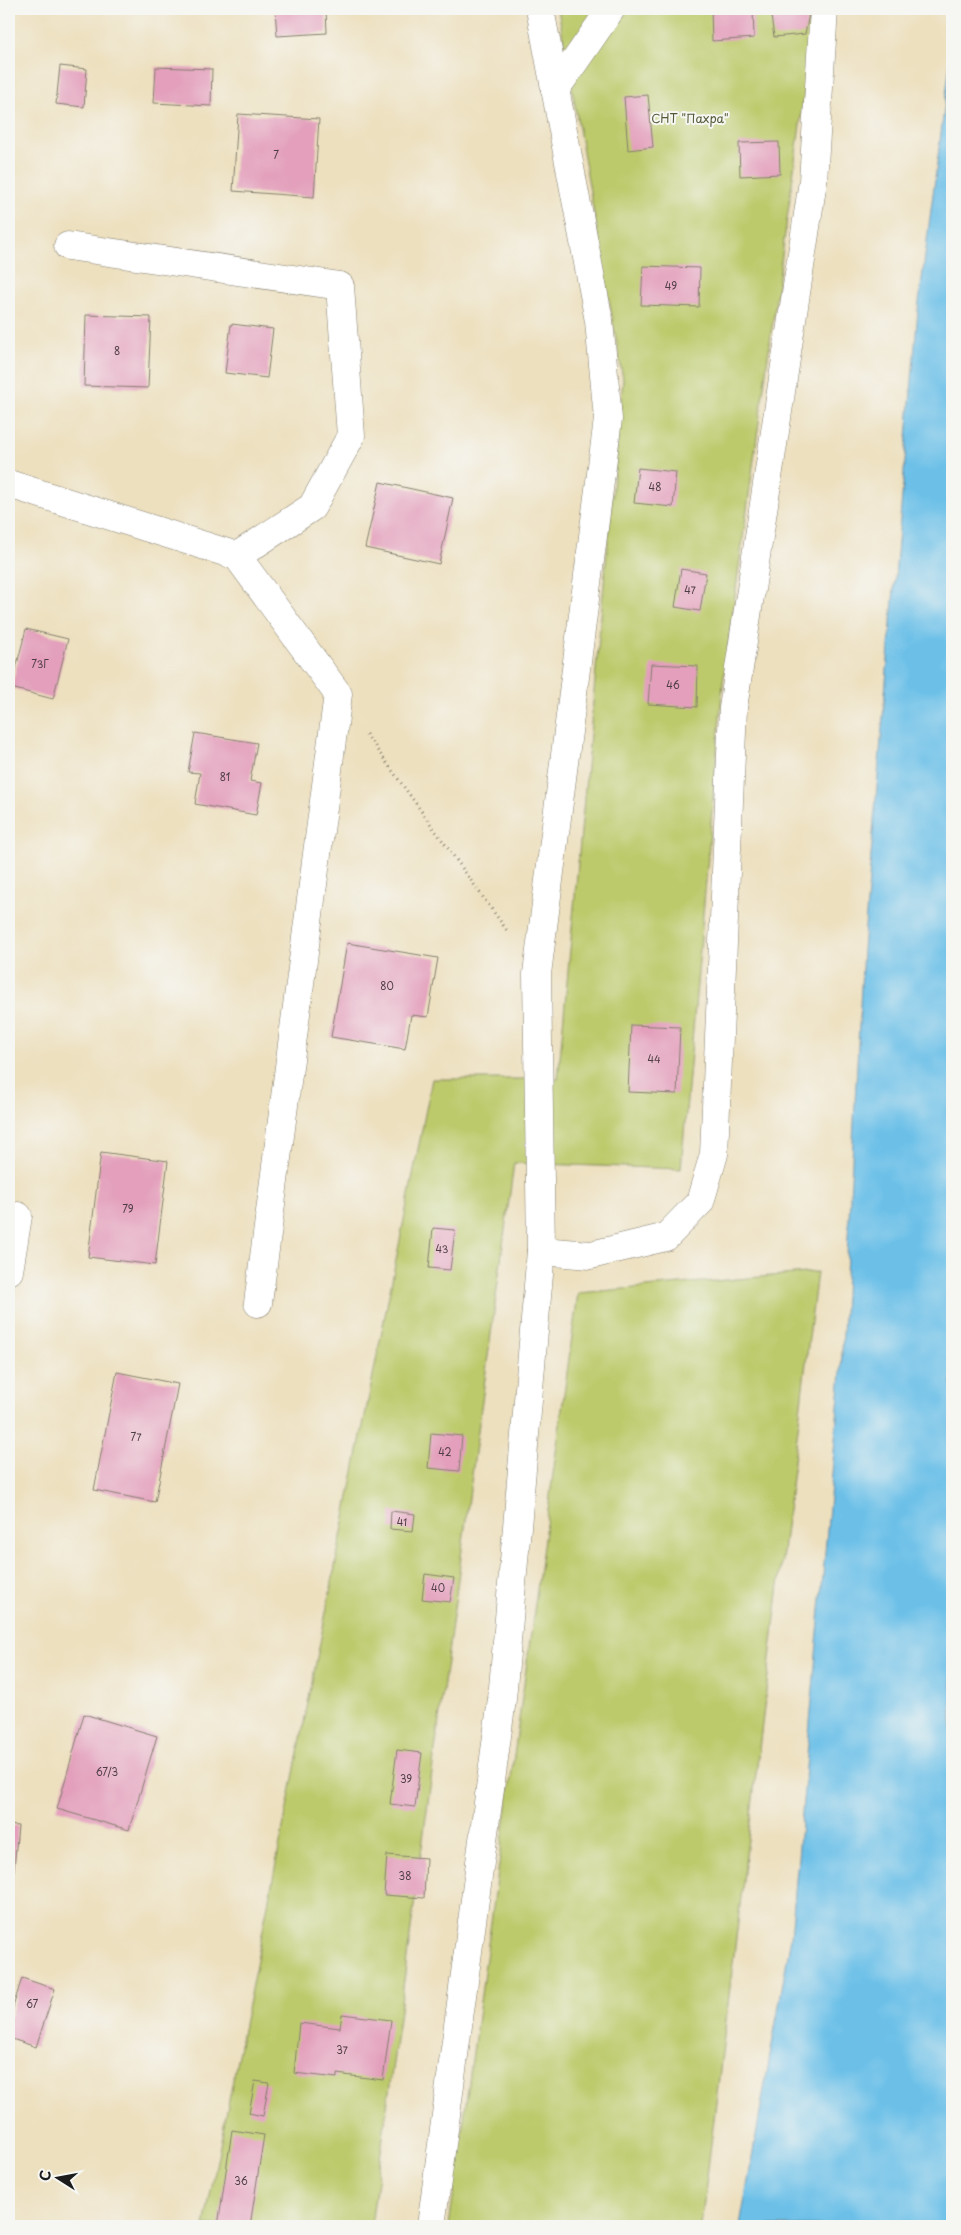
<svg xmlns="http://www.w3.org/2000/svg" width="961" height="2235" font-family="'Playpen Sans',sans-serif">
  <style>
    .green { fill: #bdca6c; stroke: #6c7344 }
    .water { fill: #6cc0e8; stroke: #446e82 }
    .building { fill: #e39fbb }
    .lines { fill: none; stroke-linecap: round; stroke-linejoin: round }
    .minor-casing { stroke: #847e6e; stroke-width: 29 }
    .path { stroke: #847e6e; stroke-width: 3; stroke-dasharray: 1 4; stroke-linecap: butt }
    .minor { stroke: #fff; stroke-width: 28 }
    .labels { text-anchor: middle; stroke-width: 4; stroke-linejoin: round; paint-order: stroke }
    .number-label { font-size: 10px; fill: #4e3d44 }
    .park-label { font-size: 12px; fill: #545938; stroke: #f6f6f2 }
  </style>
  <rect width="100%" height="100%" fill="#f6f6f2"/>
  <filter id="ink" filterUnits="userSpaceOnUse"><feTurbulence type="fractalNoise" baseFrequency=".02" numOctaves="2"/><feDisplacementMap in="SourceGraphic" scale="10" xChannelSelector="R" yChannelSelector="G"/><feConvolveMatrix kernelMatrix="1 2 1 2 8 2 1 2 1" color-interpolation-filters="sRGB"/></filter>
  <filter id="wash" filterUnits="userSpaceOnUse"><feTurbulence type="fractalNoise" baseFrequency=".0096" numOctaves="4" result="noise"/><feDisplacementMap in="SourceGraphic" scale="20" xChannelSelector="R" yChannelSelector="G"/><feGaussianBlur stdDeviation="1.12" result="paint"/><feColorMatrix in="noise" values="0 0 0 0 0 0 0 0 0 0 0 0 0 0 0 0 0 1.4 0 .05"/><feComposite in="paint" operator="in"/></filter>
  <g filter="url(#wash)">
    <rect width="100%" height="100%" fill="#ede0bf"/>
    <g class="green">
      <path d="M558 9H816L723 683 681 1169 514 1163 371 2226H204L432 1079H558L623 379Z"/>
      <path d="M817 1272 701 2226H449L578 1293Z"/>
    </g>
    <path class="water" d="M952 48V2226H740L791 1937 841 1372 863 949 918 310Z"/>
    <g id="blocks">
      <g class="building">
        <path d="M275 9H326L327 33 277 36Z"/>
        <path d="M711 9H753L754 38 712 41Z"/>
        <path d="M770 9H810L805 34 774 37Z"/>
        <path d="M60 66 87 69 84 107 56 104Z"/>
        <path d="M156 67 212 69 211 106 154 103Z"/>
        <path d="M648 95 653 147 628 150 624 97Z"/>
        <path d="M238 114 319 119 314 197 233 191Z"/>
        <path d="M779 142 780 174 740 176 739 143Z"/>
        <path d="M643 266 700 268 699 307 641 305Z"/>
        <path d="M86 315 151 317 148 388 84 386Z"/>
        <path d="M231 324 273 329 267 378 225 373Z"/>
        <path d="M638 468 676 472 673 507 634 503Z"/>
        <path d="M380 482 453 498 439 564 365 548Z"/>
        <path d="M681 569 706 573 700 611 675 607Z"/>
        <path d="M26 629 68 639 53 699 11 688Z"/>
        <path d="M651 664 698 666 697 707 648 704Z"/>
        <path d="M195 733 257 743 250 781 262 783 256 815 195 804 200 773 188 772Z"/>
        <path d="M347 943 438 958 428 1017 411 1015 405 1049 331 1037Z"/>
        <path d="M631 1025 680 1027 677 1094 628 1092Z"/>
        <path d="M101 1152 168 1161 155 1265 88 1257Z"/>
        <path d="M433 1228 455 1230 450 1270 429 1268Z"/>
        <path d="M117 1372 178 1384 155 1502 94 1490Z"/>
        <path d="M431 1433 462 1436 459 1471 428 1468Z"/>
        <path d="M391 1511 415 1514 413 1531 390 1529Z"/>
        <path d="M425 1574 454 1578 450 1602 422 1599Z"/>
        <path d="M84 1714 157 1736 129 1830 57 1809Z"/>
        <path d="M397 1750 422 1753 415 1807 390 1804Z"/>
        <path d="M9 1825 18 1826 11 1901H9Z"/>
        <path d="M387 1855 426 1858 424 1898 384 1895Z"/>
        <path d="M22 1978 55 1989 36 2047 9 2038V2020Z"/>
        <path d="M342 2014 391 2020 383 2080 337 2074V2078L294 2073 299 2023 340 2028Z"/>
        <path d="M255 2081 269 2083 263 2116 249 2113Z"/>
        <path d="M232 2130 264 2135 250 2226H218Z"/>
      </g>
    </g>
  </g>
  <g filter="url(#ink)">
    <use href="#blocks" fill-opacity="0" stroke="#847e6e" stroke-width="1"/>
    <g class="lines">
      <defs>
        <g id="minor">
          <path d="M540 9 599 321 608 419 537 974 541 1251"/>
          <path d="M555 90 611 9"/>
          <path d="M9 484 237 556 312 507 351 436 340 286 68 246"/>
          <path d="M237 556 338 694 258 1303"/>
          <path d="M9 1271 18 1216"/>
          <path d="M431 2226 502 1699 541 1251 591 1255 666 1237 700 1202 714 1154 733 708 813 181 824 9"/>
        </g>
      </defs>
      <use href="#minor" class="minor-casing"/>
      <path class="path" d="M366 734 508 932"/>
      <use href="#minor" class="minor"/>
    </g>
  </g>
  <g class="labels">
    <g class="number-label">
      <text x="276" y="159">7</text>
      <text x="671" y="290">49</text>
      <text x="117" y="355">8</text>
      <text x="655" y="491">48</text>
      <text x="690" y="594">47</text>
      <text x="40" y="668">73Г</text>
      <text x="673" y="689">46</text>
      <text x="225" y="781">81</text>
      <text x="387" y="990">80</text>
      <text x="654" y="1063">44</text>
      <text x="128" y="1213">79</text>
      <text x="442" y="1253">43</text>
      <text x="136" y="1441">77</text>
      <text x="445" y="1456">42</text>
      <text x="402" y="1526">41</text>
      <text x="438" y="1592">40</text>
      <text x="107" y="1776">67/3</text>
      <text x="406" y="1783">39</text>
      <text x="405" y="1880">38</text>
      <text x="32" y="2008">67</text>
      <text x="342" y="2054">37</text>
      <text x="241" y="2185">36</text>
    </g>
    <g class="park-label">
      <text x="690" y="123">СНТ "Пахра"</text>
    </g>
  </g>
  <rect width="961" height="2235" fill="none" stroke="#f6f6f2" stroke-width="30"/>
  <g transform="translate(58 2178) rotate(281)" stroke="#f6f6f2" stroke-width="4" paint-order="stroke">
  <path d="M0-4L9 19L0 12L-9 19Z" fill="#1c1c1c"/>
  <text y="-8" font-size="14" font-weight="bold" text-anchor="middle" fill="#1c1c1c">С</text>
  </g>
</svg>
